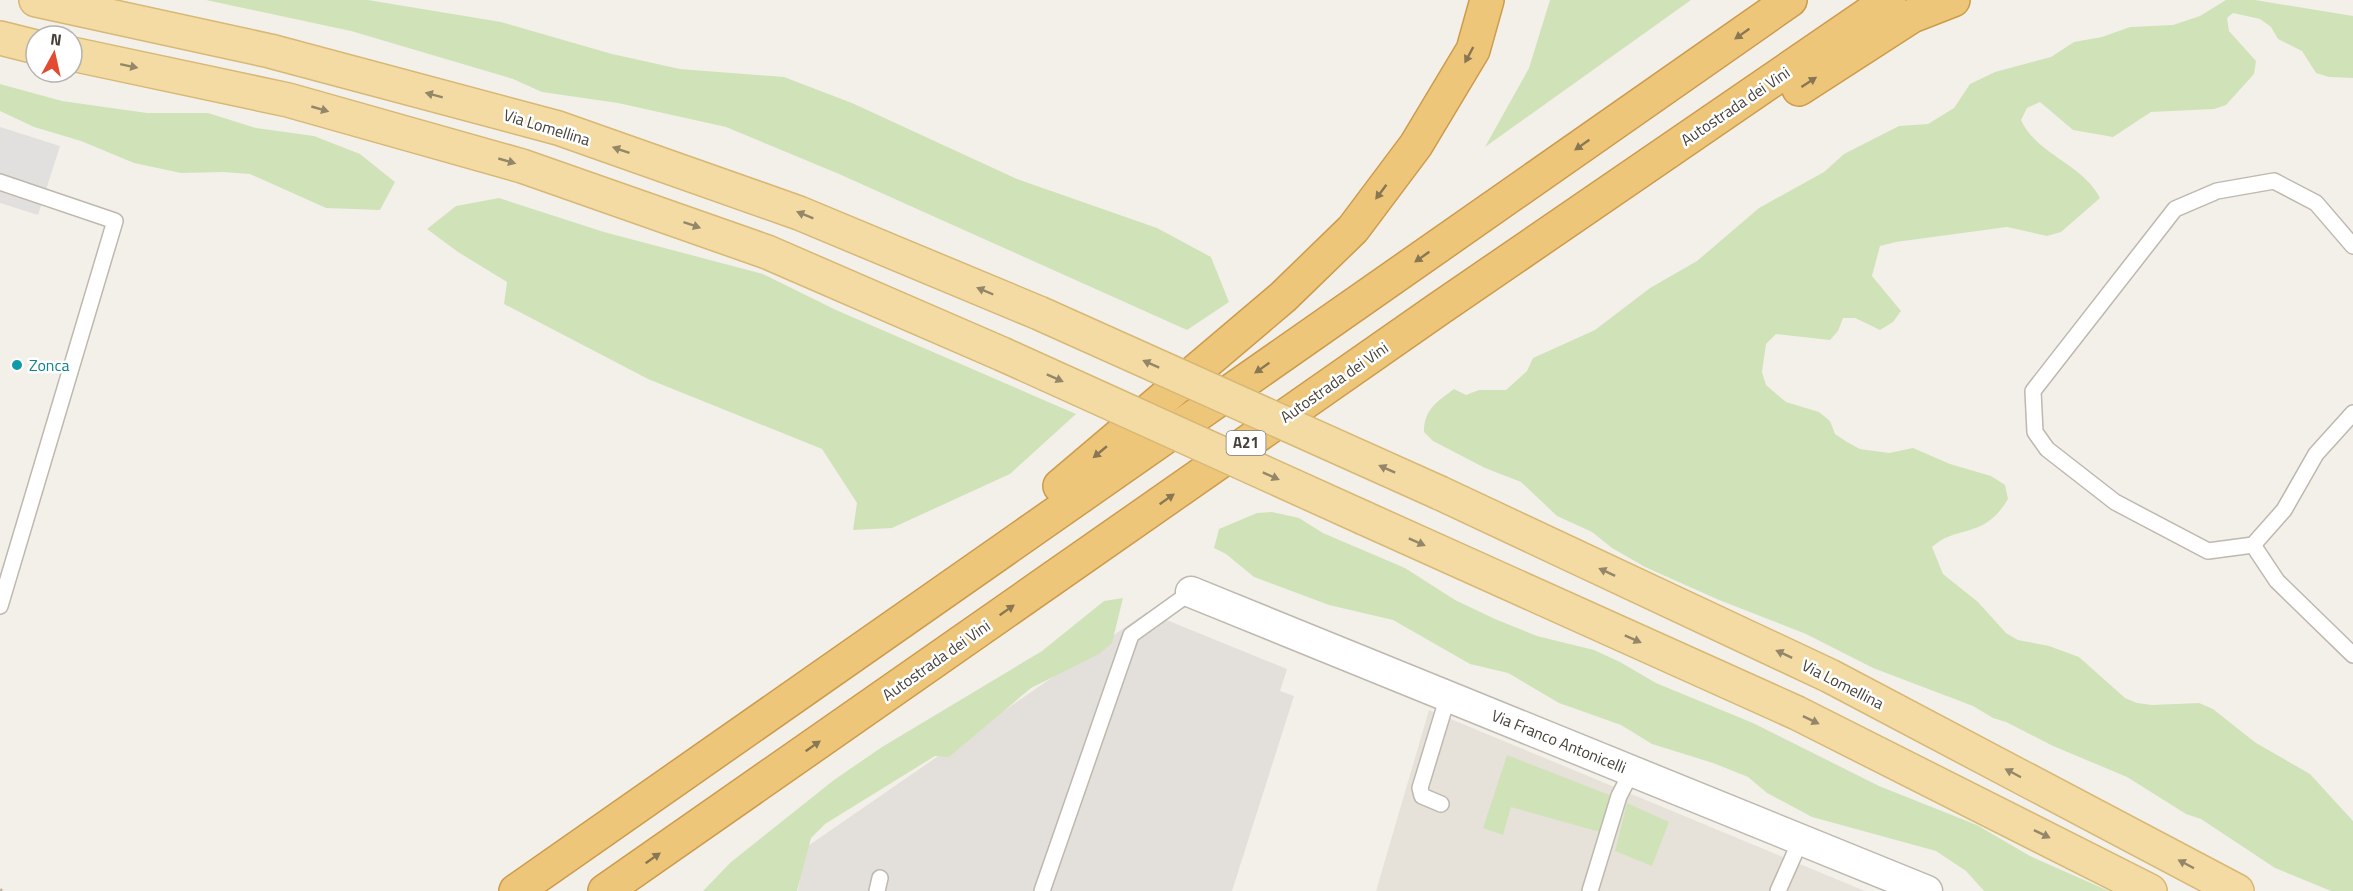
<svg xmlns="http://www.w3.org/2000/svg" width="2353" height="891" font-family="'Titillium Web',sans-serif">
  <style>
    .residential { fill: #e7e2d9 }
    .industrial { fill: #e3dfdb }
    .green { fill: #d0e3b8 }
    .parking { fill: #e2e0de }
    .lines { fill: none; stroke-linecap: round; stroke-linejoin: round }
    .service-casing { stroke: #beb8ae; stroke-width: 18 }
    .minor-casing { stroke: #beb8ae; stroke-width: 33 }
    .primary-casing { stroke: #d7b874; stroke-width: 36 }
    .motorway-casing { stroke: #cc9b4b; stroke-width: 36 }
    .path { stroke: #beb3a0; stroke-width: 4; stroke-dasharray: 3 3; stroke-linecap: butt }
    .service { stroke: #fff; stroke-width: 15 }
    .minor { stroke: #fff; stroke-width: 30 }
    .primary { stroke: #f3dba3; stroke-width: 33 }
    .motorway { stroke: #eec67a; stroke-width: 33 }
    .primary-bridge-casing { stroke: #d7b874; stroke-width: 36; stroke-linecap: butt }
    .primary-bridge { stroke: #f3dba3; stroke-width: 33 }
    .oneway { fill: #897653 }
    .oneway2 { fill: #948669 }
    .culture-dot { fill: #0f9aa8; stroke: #fff; stroke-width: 2 }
    .labels { text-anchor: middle; stroke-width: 5; stroke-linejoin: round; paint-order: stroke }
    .shield { fill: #fff; stroke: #7e7a74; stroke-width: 1.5 }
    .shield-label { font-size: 15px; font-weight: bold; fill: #464139 }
    .street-label { font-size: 16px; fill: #464139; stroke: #fff }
    .culture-label { font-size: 16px; fill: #0d838f; stroke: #fff; text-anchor: start }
  </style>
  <rect width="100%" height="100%" fill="#f3f0ea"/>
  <path class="residential" d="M1429 710 1812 869 1865 891H1376Z"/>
  <path class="industrial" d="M1147 612 1287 669 1280 691 1294 696 1232 891H798L805 848Z"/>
  <g class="green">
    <path d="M206 0H368L501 22 612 54 680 69 784 77 852 103 1017 179 1157 228 1211 257 1229 302 1187 330 839 174 726 127 618 103 542 92 513 79 351 31Z"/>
    <path d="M1550 0H1691L1485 147 1529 68Z"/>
    <path d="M2226 0H2255L2353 16V78L2329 77 2316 73 2302 51 2278 39 2271 27 2260 19 2233 13 2227 18 2229 31 2256 61 2254 74 2226 105 2214 109 2151 112 2113 137 2073 130 2040 102 2027 108 2021 120C2037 155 2082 163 2100 198L2061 232 2047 236 2007 227 1896 242 1880 246 1872 276 1901 311 1893 322 1880 330 1855 318H1843L1838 331 1830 340 1776 334 1766 344 1762 372 1766 385 1786 402 1819 412 1830 421 1835 434 1847 442 1860 449 1889 453 1913 448 1950 464 1991 476 2005 485 2008 499C1984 540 1958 524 1932 547L1943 574 1978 602 2006 633 2018 640 2049 646 2079 657 2125 698 2137 703 2152 705 2199 703 2213 709 2256 743 2310 774 2353 821V891H2331L2275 868 2201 819 2186 814 2127 777 2053 746 2006 722 1993 718 1973 706 1873 668 1806 634 1719 600 1645 567 1612 548 1592 532 1557 516 1521 482 1485 468 1433 441 1424 432C1424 409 1437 402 1454 389L1466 395 1479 390H1506L1527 371 1533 358 1595 330 1650 288 1697 261 1759 208 1824 172 1844 154 1899 126 1928 124 1954 108 1970 84 1995 72 2051 57 2074 42 2102 37 2130 27 2173 25 2200 16Z"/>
    <path d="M0 84 62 101 147 113H208L256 128 314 136 360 154 395 182 380 210 326 208 250 174 223 172 181 173 134 163 81 141 34 127 0 111Z"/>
    <path d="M499 198 604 232 763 274 836 310 1076 414 1010 474 892 528 853 530 857 503 822 449 648 379 504 304 507 282 458 252 427 229 456 206Z"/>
    <path d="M1272 512 1299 518 1323 533 1405 568 1455 600 1495 619 1537 636 1594 650 1620 662 1656 683 1753 723 1879 786 1977 825 2030 856 2109 891H1984L1966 871 1936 851 1812 817 1767 793 1748 777 1713 763 1652 744 1621 725 1559 703 1508 673 1470 664 1393 620 1329 605 1254 577 1226 554 1214 548 1219 529 1257 513Z"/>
    <path d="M1123 598 1112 643 1099 654 1031 688 949 757 935 756 825 824 811 838 797 891H703L731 862 834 780 882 747 1042 651 1104 601Z"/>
    <path d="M1507 755 1612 796 1600 832 1511 807 1503 835 1483 828Z"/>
    <path d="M1627 803 1669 822 1652 866 1615 851Z"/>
  </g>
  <path class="parking" d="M0 127 60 146 38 215 0 203Z"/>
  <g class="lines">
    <defs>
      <g id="service">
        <path d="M0 182 115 221 0 606"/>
        <path d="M2353 246 2316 203 2274 181 2217 191 2175 209 2033 391 2035 432 2047 449 2115 502 2208 551 2253 545 2284 510 2316 454 2353 413"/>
        <path d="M2253 545 2277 581 2353 655"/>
        <path d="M1441 804 1422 796 1420 788 1448 696"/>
        <path d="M877 891 880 878"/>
        <path d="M1042 891 1131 635 1191 592"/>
        <path d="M1590 891 1619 796 1632 771"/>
        <path d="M1778 891 1801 839"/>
      </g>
      <path id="minor" d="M1191 592 1927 891"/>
      <g id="primary">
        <path d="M36 0 270 51 558 128 799 213 1039 313"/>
        <path d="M0 38 36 47"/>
        <path d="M72 54 288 100 522 166 767 252 1002 354"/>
        <path d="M1440 493 1830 676 2237 891"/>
        <path d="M1364 518 1797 713 2150 891"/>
      </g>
      <g id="motorway">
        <path d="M1799 89 1912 16 1953 0"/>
        <path d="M1060 486 1283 297 1353 229 1416 145 1473 50 1487 0"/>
        <path d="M516 891 1790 0"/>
        <path d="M605 891 1437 310 1889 0"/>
      </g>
    </defs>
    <use href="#service" class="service-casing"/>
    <use href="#minor" class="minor-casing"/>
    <use href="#primary" class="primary-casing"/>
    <use href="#motorway" class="motorway-casing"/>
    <path class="path" d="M0 890 2 891"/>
    <use href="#service" class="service"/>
    <use href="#minor" class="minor"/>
    <use href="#primary" class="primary"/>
    <use href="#motorway" class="motorway"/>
    <defs>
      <g id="primary-bridge">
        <path d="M1039 313 1440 493"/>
        <path d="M1002 354 1364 518"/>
      </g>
    </defs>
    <use href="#primary-bridge" class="primary-bridge-casing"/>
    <use href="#primary-bridge" class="primary-bridge"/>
  </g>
  <defs><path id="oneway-solid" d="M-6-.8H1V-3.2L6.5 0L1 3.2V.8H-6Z" transform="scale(1.5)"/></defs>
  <g class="oneway">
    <use href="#oneway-solid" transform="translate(1742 34) rotate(145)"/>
    <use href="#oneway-solid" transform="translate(1469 55) rotate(118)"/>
    <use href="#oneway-solid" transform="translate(1809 82) rotate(-33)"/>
    <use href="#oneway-solid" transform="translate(1582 145) rotate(145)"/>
    <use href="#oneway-solid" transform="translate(1381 192) rotate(127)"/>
    <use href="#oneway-solid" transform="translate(1422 257) rotate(145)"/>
    <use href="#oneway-solid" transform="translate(1262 368) rotate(145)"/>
    <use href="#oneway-solid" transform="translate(1100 452) rotate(140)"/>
    <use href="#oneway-solid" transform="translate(1167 499) rotate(-35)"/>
    <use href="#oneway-solid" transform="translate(1007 610) rotate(-35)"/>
    <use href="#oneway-solid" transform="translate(813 746) rotate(-35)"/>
    <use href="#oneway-solid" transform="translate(653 858) rotate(-35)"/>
  </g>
  <g class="oneway2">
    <use href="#oneway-solid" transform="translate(129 66) rotate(12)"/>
    <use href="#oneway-solid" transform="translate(434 95) rotate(-165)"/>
    <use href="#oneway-solid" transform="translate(320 109) rotate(16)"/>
    <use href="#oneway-solid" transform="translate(621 150) rotate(-161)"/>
    <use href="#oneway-solid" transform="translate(507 161) rotate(16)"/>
    <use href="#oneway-solid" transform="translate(805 215) rotate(-158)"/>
    <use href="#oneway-solid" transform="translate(692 225) rotate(19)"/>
    <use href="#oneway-solid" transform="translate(985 291) rotate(-157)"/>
    <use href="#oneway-solid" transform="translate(1151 364) rotate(-156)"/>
    <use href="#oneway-solid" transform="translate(1055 378) rotate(24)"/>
    <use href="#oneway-solid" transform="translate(1387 469) rotate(-156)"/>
    <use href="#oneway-solid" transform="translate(1271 476) rotate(24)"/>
    <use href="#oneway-solid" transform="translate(1417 542) rotate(24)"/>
    <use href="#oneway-solid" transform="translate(1607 572) rotate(-155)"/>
    <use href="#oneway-solid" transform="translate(1633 639) rotate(24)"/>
    <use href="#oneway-solid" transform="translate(1784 654) rotate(-155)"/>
    <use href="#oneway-solid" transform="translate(1811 720) rotate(26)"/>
    <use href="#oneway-solid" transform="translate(2013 773) rotate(-152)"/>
    <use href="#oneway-solid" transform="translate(2042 834) rotate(26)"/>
    <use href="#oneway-solid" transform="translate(2186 864) rotate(-152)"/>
  </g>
  <circle class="culture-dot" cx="17" cy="365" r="6"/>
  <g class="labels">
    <rect class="shield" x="1226.5" y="431" width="39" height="24" rx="4.5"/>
    <g class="shield-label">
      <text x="1246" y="448">A21</text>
    </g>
    <g class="street-label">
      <text transform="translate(1735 106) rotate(-34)" y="6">Autostrada dei Vini</text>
      <text transform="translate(547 127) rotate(17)" y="6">Via Lomellina</text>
      <text transform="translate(1334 382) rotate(-35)" y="6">Autostrada dei Vini</text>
      <text transform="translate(936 660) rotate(-35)" y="6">Autostrada dei Vini</text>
      <text transform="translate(1843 684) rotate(27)" y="6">Via Lomellina</text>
      <text transform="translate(1559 741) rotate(22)" y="6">Via Franco Antonicelli</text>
    </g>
    <g class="culture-label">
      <text x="29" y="371">Zonca</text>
    </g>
  </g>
  <g transform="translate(54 54) rotate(8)"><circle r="28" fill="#ffffff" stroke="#b5b3b0" stroke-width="1.5"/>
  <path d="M0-4.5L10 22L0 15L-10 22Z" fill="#e24a32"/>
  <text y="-9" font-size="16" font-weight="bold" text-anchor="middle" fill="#464139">N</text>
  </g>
</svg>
